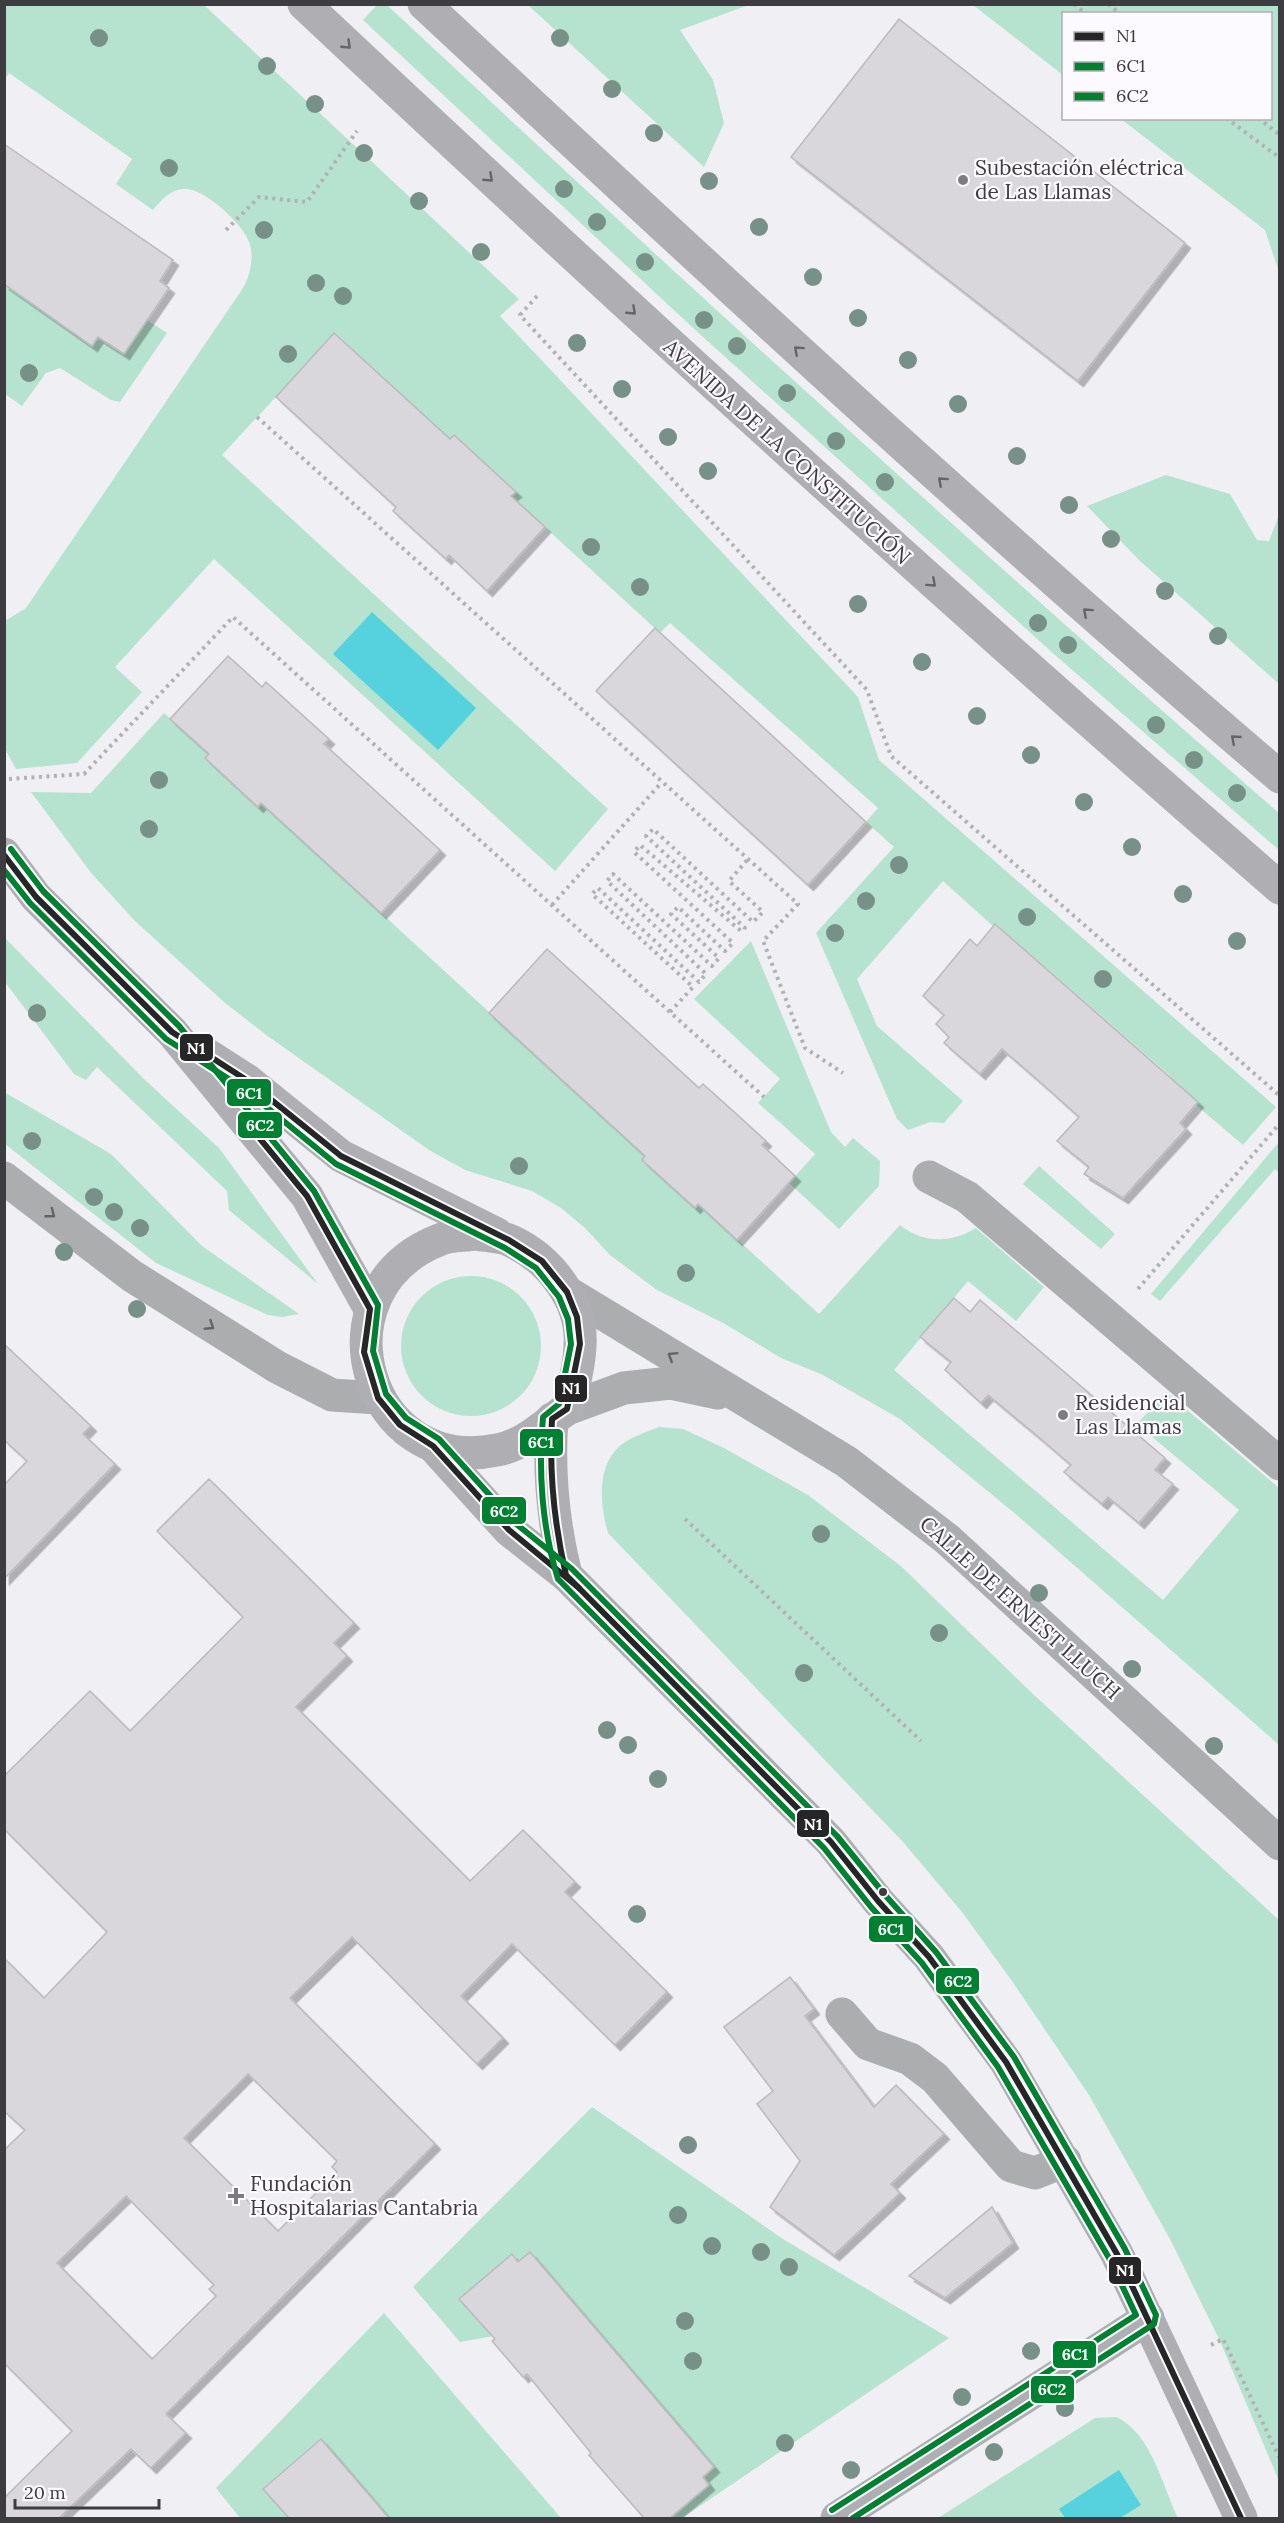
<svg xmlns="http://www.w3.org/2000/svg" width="1284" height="2523" font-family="Lora,serif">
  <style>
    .green { fill: #b6e3cf }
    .water { fill: #55d2de }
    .building { fill: #d9d7db; stroke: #bbb9bc; stroke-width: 1.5; fill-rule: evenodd; filter: url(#shadow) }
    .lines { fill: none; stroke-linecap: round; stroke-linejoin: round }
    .path { stroke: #b1b2b4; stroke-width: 4; stroke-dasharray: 3 4.5; stroke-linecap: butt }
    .minor { stroke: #abadae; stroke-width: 33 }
    .major { stroke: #afafb3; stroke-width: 33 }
    .bus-1-casing { stroke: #fcfaff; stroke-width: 10 }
    .bus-2-casing { stroke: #fcfaff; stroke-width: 10 }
    .bus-3-casing { stroke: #fcfaff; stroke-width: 10 }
    .bus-1 { stroke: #262626; stroke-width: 6 }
    .bus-2 { stroke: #008131; stroke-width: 6 }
    .bus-3 { stroke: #008131; stroke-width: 6 }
    .tree { fill: #779188 }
    .oneway { stroke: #656468 }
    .oneway2 { stroke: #646466 }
    .poi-dot { fill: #7c7b7f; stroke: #fcfaff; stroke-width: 2 }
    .bus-dot { fill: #3d3c40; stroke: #fcfaff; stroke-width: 2 }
    .labels { text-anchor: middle; stroke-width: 4.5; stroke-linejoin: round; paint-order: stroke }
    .poi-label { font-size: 21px; fill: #3d3c40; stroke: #fcfaff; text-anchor: start }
    .street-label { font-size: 21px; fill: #3d3c40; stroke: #fcfaff }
    .line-badge { stroke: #fcfaff; stroke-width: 2 }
    .badge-label { font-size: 16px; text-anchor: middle; font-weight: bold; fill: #fff }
  </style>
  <defs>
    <filter id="shadow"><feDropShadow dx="5.5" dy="5.5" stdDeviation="0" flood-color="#0004"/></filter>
  </defs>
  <rect width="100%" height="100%" fill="#f0eff4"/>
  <g class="green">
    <path d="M4 5H204L519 299 500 316 858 697 879 760 1276 1107 1243 1145 1196 1105 1168 1074 996 924 993 926 943 881 857 979 877 1026 963 1101 944 1123 930 1122 908 1130 897 1119 816 933 894 847 866 822 878 808 670 623 660 633 511 496 516 491 454 435 450 439 335 333 222 455 608 809 555 871 214 559 115 667 142 692 77 763 16 769 5 749V621L26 608 241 291C250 279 255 256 249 242 243 224 202 186 183 189 170 190 161 200 153 210L116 184 132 159 9 73 5 79Z"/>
    <path d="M377 5H387C680 279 976 549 1279 813V850L1055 655 692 327 363 20Z"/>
    <path d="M528 5H749L680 30 713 80 724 123 704 167Z"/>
    <path d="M973 5H1279V272L1265 230 1121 119 1270 118V14H1064L1063 75Z"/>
    <path d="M4 273 51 305 45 313 92 346 98 337 124 354 147 320 167 333 120 402 111 400 60 368 46 373 22 406 5 394Z"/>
    <path d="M1166 475 1230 494 1257 540 1269 541 1279 515V684L1140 561 1087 506Z"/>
    <path d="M164 713 201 747 214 748 205 758 258 806 267 796 269 810 646 1156 643 1160 695 1208 704 1198 706 1211 819 1314 900 1225C923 1244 952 1243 976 1228L1044 1287 1016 1321 968 1281 894 1370 1163 1600 1239 1510 1137 1424 1166 1392 1279 1488V1745L1018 1516 900 1419 821 1374 781 1358 725 1324 657 1290 610 1255 585 1228 561 1208 532 1191 465 1170 429 1150 269 1037 225 1003 135 921 92 874 31 792 91 793Z"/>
    <path d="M5 938 145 1080 219 1148 318 1284 229 1210 227 1191 97 1067 86 1080 74 1074 5 982Z"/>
    <path d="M751 941 831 1132 845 1147 853 1138 880 1161 879 1186 839 1229 789 1183 815 1154 758 1103 780 1079 694 999Z"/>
    <path d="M4 1092 111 1154 202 1246 299 1314 282 1317 268 1315 156 1263 5 1144Z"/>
    <path d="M1279 1142V1173L1275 1169 1160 1301 1151 1294Z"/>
    <path d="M1039 1166 1115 1234 1101 1249 1023 1184Z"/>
    <circle cx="471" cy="1346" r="70"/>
    <path d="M659 1427 683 1429 724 1448 808 1495 902 1567 1033 1694 1279 1920V2481L1220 2341 1170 2239 1089 2095 1012 1981 962 1912 903 1842 608 1533C600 1506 596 1465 621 1445 631 1437 646 1432 659 1427Z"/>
    <path d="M592 2107 783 2239 949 2338 682 2518H670L709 2485 703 2477 714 2467 530 2252 518 2262 511 2254 460 2299 500 2335 460 2342 413 2287Z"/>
    <path d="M384 2313 561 2518H389L320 2439 263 2489 289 2518H240L216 2488Z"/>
    <path d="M1117 2417C1152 2435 1162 2485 1178 2518H938L1095 2418Z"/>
  </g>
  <g class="water">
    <path d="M372 612 476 708 438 750 333 654Z"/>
    <path d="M1119 2470 1141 2505 1120 2518H1065L1059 2509Z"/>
  </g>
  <g class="building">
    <path d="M899 19 1185 243 1078 381 791 157Z"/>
    <path d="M4 144 173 260 160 281 169 288 124 354 98 337 92 346 4 284Z"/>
    <path d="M334 333 450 439 454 435 516 492 511 496 545 527 487 591 449 555 446 559 393 511 396 507 276 397Z"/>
    <path d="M655 628 866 822 808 885 596 691Z"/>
    <path d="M228 656 262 687 266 682 299 712 329 739 324 744 440 850 381 913 261 803 258 807 205 758 209 754 170 719Z"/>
    <path d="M995 924 1198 1102 1180 1123 1186 1129 1123 1198 1084 1174 1089 1167 1057 1141 1079 1117 1048 1089 1002 1049 980 1074 944 1043 949 1037 936 1024 944 1015 923 996 970 939 977 946Z"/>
    <path d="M547 949 699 1088 703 1084 732 1110 766 1141 762 1145 795 1176 737 1240 698 1204 695 1208 642 1160 645 1156 489 1013Z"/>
    <path d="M954 1298 970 1312 980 1300 1165 1458 1155 1470 1173 1484 1139 1523 1108 1497 1102 1504 1064 1472 1071 1465 1041 1439 988 1395 981 1403 945 1370 951 1362 920 1337Z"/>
    <path d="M4 1344 91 1426 83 1434 115 1464 4 1579V1485L27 1461 4 1440Z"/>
    <path d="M209 1479 354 1623 334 1643 347 1656 296 1707 470 1881 523 1830 575 1882 565 1892 667 1992 615 2045 512 1944 461 1996 503 2038 477 2064 352 1937 290 1998 435 2144 166 2414 186 2433 151 2468 131 2449 59 2518H4V2498L72 2431 4 2363V2150L25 2130 4 2111V1958L44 1998 107 1932 4 1829V1776L90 1691 130 1731 243 1617 157 1531ZM248 2074 337 2161 332 2167 337 2172 278 2231 184 2138ZM126 2196 214 2285 209 2289 216 2296 152 2359 57 2263Z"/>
    <path d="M790 1977 814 2009 805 2016 874 2107 896 2085 944 2134 891 2184 900 2193 834 2255 770 2207 800 2161 757 2104 773 2091 724 2027Z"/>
    <path d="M992 2207 1013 2243 986 2265 945 2298 909 2276Z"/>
    <path d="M530 2252 714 2467 703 2477 709 2485 670 2518H644L589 2455 591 2453 527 2374 523 2377 492 2341 495 2339 459 2299 512 2254 518 2262Z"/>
    <path d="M321 2439 389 2518H289L263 2489Z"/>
  </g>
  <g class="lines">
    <g class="path">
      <path d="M1074 4 1086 14"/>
      <path d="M1108 4 1120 14"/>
      <path d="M1226 118 1280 158"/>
      <path d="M1258 118 1280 135"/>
      <path d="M226 230 259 197 307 202 357 131"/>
      <path d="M537 296 520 315 867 690 891 756 1280 1096"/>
      <path d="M257 417 798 904 763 941 805 1048 843 1073"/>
      <path d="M9 779 84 774 233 617 764 1097"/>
      <path d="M552 905 662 782"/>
      <path d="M670 1012 693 987 592 894 598 888 699 982 706 974 607 881 613 874 712 966 719 958 671 914 678 907 725 951 733 943 634 852 640 845 741 931 745 928 646 836 653 829 753 922 763 912 729 881 748 859"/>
      <path d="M1138 1289 1280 1123"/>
      <path d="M685 1519 921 1741"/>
      <path d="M1211 2345 1223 2339 1280 2459"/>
    </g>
    <g class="minor">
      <path d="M929 1177 967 1197 1280 1464"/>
      <path d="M4 1178 132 1276 277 1367 332 1395 378 1398"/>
      <path d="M567 1292 847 1462 947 1539 1280 1844"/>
      <path d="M567 1409 624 1388 671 1383 718 1393"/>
      <path d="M842 2014 868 2044 910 2059 935 2078 1011 2166 1035 2173 1065 2161"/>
    </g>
    <g class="major">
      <path d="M304 4C624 305 948 600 1280 888"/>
      <path d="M424 4C705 266 987 527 1280 777"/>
      <path d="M4 854 36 897 172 1032 307 1196 370 1309"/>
      <path d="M198 1049 248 1081 341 1156 497 1234"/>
      <path d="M475 1234C486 1236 501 1236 511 1241 550 1259 583 1301 580 1346 579 1368 573 1388 567 1409 545 1424 525 1445 497 1450 364 1477 312 1290 439 1240 449 1235 463 1236 475 1234Z"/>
      <path d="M552 1419C548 1473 553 1523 566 1575"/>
      <path d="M433 1446 509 1530 566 1575 831 1842 878 1901 929 1957 1006 2062 1117 2254 1241 2518"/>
      <path d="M837 2518 1148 2318"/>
    </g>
    <defs>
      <g id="bus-1">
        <path d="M4 855 36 897 172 1032 248 1081 341 1156 509 1240 542 1261 567 1292 577 1317 580 1344 567 1409 552 1419C549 1472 554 1523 566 1575L831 1842 878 1901 929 1957 1006 2062 1117 2254 1241 2518"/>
        <path d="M243 1118 307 1196 370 1309 364 1352 378 1398 400 1425 433 1446 509 1530 579 1588"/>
      </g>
      <path id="bus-2" d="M4 870 30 903 166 1039 243 1088 336 1164 505 1248 536 1268 559 1297 568 1319 571 1344 559 1404 543 1417C538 1470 542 1528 558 1579L824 1848 871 1907 922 1963 998 2067 1109 2258 1136 2315 832 2510"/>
      <path id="bus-3" d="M11 849 43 891 179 1026 314 1191 378 1305 373 1351 386 1394 406 1418 439 1439 515 1523 572 1569 837 1836 885 1895 936 1952 1014 2057 1125 2249 1156 2315 1154 2324 853 2518"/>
    </defs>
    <use href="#bus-1" class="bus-1-casing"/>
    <use href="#bus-2" class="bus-2-casing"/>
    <use href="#bus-3" class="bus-3-casing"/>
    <use href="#bus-1" class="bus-1"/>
    <use href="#bus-2" class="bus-2"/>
    <use href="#bus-3" class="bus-3"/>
  </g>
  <g class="tree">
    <circle cx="99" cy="38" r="9"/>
    <circle cx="560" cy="38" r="9"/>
    <circle cx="267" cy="66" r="9"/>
    <circle cx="612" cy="89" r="9"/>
    <circle cx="315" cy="104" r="9"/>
    <circle cx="654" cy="133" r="9"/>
    <circle cx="364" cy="153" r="9"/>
    <circle cx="169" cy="168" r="9"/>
    <circle cx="709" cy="181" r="9"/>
    <circle cx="564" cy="189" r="9"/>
    <circle cx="419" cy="201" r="9"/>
    <circle cx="597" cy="222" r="9"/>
    <circle cx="759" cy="227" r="9"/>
    <circle cx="264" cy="230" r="9"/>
    <circle cx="481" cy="252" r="9"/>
    <circle cx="645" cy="262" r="9"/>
    <circle cx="813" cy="277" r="9"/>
    <circle cx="316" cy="283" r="9"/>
    <circle cx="343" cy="296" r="9"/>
    <circle cx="858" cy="318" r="9"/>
    <circle cx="704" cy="320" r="9"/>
    <circle cx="577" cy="343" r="9"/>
    <circle cx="737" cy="346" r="9"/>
    <circle cx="288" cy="354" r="9"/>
    <circle cx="908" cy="360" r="9"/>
    <circle cx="29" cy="373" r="9"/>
    <circle cx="622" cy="389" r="9"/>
    <circle cx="787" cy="393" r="9"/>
    <circle cx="958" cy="404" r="9"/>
    <circle cx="668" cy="437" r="9"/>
    <circle cx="836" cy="441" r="9"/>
    <circle cx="1017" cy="456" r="9"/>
    <circle cx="708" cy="471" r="9"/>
    <circle cx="885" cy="482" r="9"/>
    <circle cx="1069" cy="505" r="9"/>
    <circle cx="1111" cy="539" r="9"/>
    <circle cx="591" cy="547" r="9"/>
    <circle cx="640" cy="587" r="9"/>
    <circle cx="1165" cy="591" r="9"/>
    <circle cx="858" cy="604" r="9"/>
    <circle cx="1038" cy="623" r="9"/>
    <circle cx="1218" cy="636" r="9"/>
    <circle cx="1068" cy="645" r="9"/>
    <circle cx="922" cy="662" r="9"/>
    <circle cx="977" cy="716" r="9"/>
    <circle cx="1156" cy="725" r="9"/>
    <circle cx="1031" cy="755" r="9"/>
    <circle cx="1194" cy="760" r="9"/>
    <circle cx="159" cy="780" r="9"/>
    <circle cx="1237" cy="793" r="9"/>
    <circle cx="1084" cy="802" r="9"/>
    <circle cx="149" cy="829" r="9"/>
    <circle cx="1132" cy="847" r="9"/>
    <circle cx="899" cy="865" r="9"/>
    <circle cx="1183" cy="894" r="9"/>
    <circle cx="866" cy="901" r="9"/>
    <circle cx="1027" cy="917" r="9"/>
    <circle cx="835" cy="933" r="9"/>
    <circle cx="1237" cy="941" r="9"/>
    <circle cx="1103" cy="979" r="9"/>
    <circle cx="37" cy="1013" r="9"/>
    <circle cx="32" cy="1141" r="9"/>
    <circle cx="519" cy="1166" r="9"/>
    <circle cx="94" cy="1197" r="9"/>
    <circle cx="114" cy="1212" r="9"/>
    <circle cx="140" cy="1228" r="9"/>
    <circle cx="64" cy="1252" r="9"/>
    <circle cx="686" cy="1273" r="9"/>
    <circle cx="137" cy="1309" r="9"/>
    <circle cx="821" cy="1534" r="9"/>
    <circle cx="1039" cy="1593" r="9"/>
    <circle cx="939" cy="1633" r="9"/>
    <circle cx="1132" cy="1669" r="9"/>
    <circle cx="804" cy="1673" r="9"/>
    <circle cx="607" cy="1730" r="9"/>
    <circle cx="628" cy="1745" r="9"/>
    <circle cx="1214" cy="1746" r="9"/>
    <circle cx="658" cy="1779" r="9"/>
    <circle cx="637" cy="1914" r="9"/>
    <circle cx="688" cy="2145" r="9"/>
    <circle cx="678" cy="2215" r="9"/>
    <circle cx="712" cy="2246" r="9"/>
    <circle cx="761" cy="2252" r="9"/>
    <circle cx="789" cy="2267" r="9"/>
    <circle cx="685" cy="2321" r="9"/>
    <circle cx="1031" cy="2351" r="9"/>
    <circle cx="693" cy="2361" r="9"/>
    <circle cx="962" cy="2397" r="9"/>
    <circle cx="1065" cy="2408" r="9"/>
    <circle cx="785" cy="2443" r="9"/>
    <circle cx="994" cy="2452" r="9"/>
    <circle cx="851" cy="2470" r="9"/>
  </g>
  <defs><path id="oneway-chevron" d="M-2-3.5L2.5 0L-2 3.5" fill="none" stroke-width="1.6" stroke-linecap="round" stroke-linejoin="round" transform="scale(1.5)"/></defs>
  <g class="oneway">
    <use href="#oneway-chevron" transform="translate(347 45) rotate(44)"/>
    <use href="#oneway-chevron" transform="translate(489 178) rotate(43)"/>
    <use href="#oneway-chevron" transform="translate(632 311) rotate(43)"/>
    <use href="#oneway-chevron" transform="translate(798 350) rotate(-138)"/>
    <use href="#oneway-chevron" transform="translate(942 481) rotate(-138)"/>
    <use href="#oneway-chevron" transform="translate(932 583) rotate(42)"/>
    <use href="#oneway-chevron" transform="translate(1087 612) rotate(-138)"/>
    <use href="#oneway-chevron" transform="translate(1235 739) rotate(-139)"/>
  </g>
  <g class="oneway2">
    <use href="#oneway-chevron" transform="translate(51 1214) rotate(38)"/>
    <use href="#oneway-chevron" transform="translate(210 1326) rotate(33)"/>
    <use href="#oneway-chevron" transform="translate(672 1356) rotate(-148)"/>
  </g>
  <g class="poi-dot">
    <circle cx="963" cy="180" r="6"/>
    <circle cx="1063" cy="1415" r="6"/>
    <path d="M233 2187h6v6h6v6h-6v6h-6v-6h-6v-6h6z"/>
  </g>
  <circle class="bus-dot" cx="883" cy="1892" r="5"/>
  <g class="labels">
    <g class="poi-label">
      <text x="975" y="175">Subestación eléctrica<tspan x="975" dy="24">de Las Llamas</tspan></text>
      <text x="1075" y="1410">Residencial<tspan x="1075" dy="24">Las Llamas</tspan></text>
      <text x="250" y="2191">Fundación<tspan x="250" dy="24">Hospitalarias Cantabria</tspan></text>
    </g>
    <g class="street-label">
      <text transform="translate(787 452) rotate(42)" y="7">AVENIDA DE LA CONSTITUCIÓN</text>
      <text transform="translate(1020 1608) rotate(42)" y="7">CALLE DE ERNEST LLUCH</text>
    </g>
  </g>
  <g class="line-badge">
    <rect x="179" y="1033" width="35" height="29" rx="6" fill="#262626"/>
    <rect x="226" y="1078" width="46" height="29" rx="6" fill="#008131"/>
    <rect x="237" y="1111" width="46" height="28" rx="6" fill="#008131"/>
    <rect x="554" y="1374" width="34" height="29" rx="6" fill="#262626"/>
    <rect x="519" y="1428" width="45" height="29" rx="6" fill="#008131"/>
    <rect x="481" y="1496" width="46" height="29" rx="6" fill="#008131"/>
    <rect x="796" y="1809" width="34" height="29" rx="6" fill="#262626"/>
    <rect x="868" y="1915" width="46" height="28" rx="6" fill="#008131"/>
    <rect x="935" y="1967" width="45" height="28" rx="6" fill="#008131"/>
    <rect x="1108" y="2256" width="34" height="29" rx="6" fill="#262626"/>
    <rect x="1052" y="2340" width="45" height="29" rx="6" fill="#008131"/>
    <rect x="1030" y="2375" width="45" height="29" rx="6" fill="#008131"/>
  </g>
  <g class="badge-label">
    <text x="196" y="1054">N1</text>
    <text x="249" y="1099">6C1</text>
    <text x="260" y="1131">6C2</text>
    <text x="571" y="1394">N1</text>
    <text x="541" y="1448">6C1</text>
    <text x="504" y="1517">6C2</text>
    <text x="813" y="1830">N1</text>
    <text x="891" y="1935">6C1</text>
    <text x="958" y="1987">6C2</text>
    <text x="1125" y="2276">N1</text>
    <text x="1075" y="2360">6C1</text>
    <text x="1052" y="2395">6C2</text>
  </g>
  <rect width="1284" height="2523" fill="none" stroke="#3d3c40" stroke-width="12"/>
  <rect x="1062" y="12" width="210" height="108" fill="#fcfaff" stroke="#b0aeb3" stroke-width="1.5"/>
  <rect x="1074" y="32" width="30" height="9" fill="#262626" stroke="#b0aeb3" stroke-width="1.5"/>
  <text x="1116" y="42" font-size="18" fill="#3d3c40">N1</text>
  <rect x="1074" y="62" width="30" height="9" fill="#008131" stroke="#b0aeb3" stroke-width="1.5"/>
  <text x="1116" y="72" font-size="18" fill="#3d3c40">6C1</text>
  <rect x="1074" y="92" width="30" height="9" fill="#008131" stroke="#b0aeb3" stroke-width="1.5"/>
  <text x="1116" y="102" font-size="18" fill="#3d3c40">6C2</text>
  <path d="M15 2499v9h144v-9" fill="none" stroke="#3d3c40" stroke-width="3"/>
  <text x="24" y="2499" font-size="18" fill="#3d3c40" stroke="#fcfaff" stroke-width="4.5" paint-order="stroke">20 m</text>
</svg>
